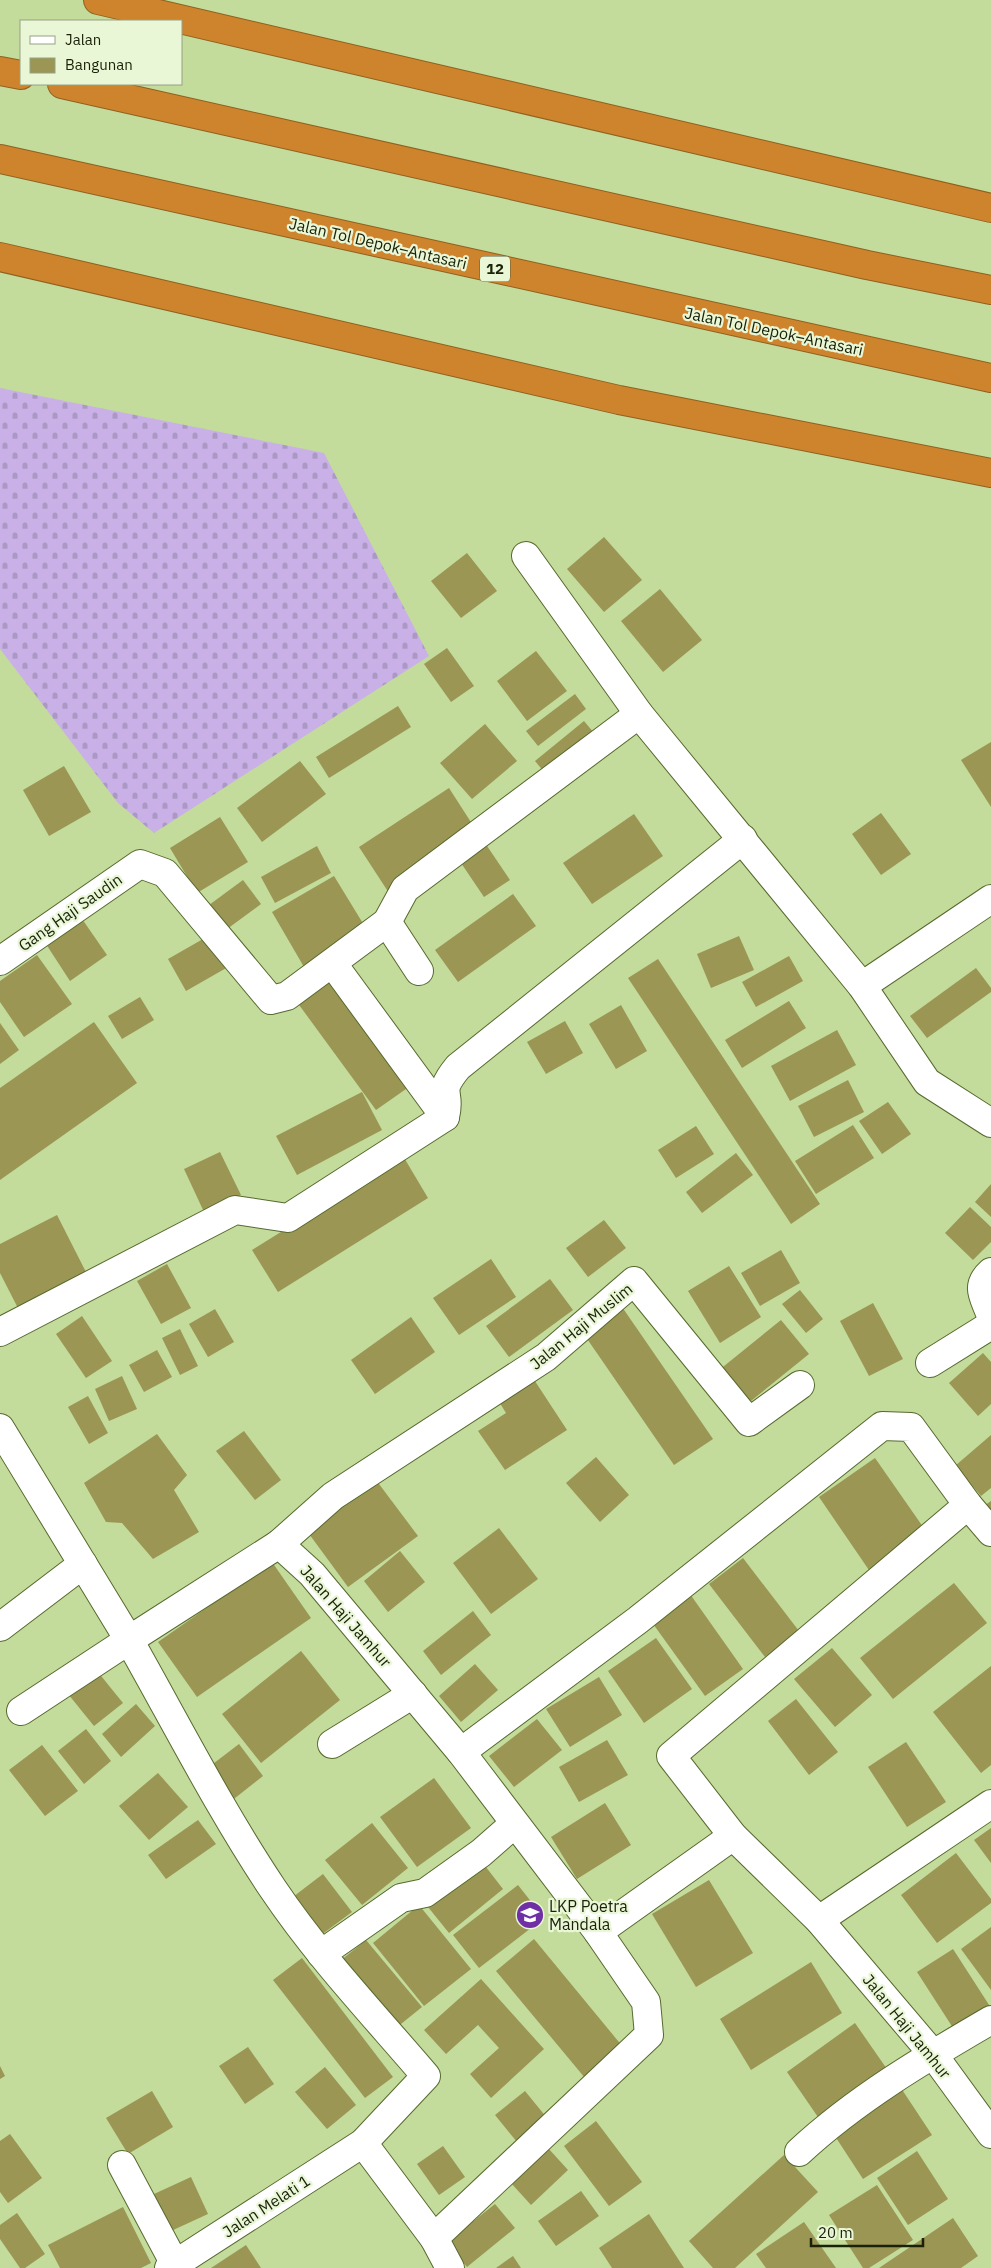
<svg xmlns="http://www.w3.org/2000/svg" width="991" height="2268" font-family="'IBM Plex Sans',sans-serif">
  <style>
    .cemetery { fill: url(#cemetery-stones) }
    .building { fill: #9b9653 }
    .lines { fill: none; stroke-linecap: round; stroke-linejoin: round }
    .minor-casing { stroke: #566a2e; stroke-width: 30 }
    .highway-casing { stroke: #8f6120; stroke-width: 30 }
    .minor { stroke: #fff; stroke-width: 28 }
    .highway { stroke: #ce832d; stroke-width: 28 }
    .labels { text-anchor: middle; stroke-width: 4.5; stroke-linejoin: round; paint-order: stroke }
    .shield { fill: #eaf7d7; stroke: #586146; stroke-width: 1 }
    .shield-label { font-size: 15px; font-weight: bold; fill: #192108 }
    .street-label { font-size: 16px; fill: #192108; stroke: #eaf7d7 }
    .poi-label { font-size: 16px; fill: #192108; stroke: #eaf7d7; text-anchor: start }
  </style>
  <defs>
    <pattern id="cemetery-stones" width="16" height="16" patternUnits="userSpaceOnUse" patternTransform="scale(1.25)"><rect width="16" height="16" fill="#c9b1e7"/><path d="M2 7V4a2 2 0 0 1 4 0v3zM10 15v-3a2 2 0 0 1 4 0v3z" fill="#ac98c5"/></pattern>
  </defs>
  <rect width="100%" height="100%" fill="#c3db9b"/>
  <path class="cemetery" d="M0 388 324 453 429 656 154 833 118 803 0 649Z"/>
  <g class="building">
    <path d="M604 537 642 580 604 612 567 569Z"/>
    <path d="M467 553 497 591 461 618 431 581Z"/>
    <path d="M660 589 702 640 663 672 621 621Z"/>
    <path d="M447 648 474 686 451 702 424 664Z"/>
    <path d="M536 651 567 691 527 721 497 681Z"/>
    <path d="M575 694 586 709 538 746 526 731Z"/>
    <path d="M398 706 411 727 329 778 316 757Z"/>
    <path d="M584 721 599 739 550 779 535 761Z"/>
    <path d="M485 724 517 761 472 799 440 763Z"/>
    <path d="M991 742V807L961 760Z"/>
    <path d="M300 761 326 794 262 842 237 808Z"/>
    <path d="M64 766 91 812 49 836 23 790Z"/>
    <path d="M449 788 476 830 389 893 359 847Z"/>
    <path d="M881 813 911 854 881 875 852 834Z"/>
    <path d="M634 814 663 856 592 904 563 863Z"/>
    <path d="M220 817 248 862 197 893 170 848Z"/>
    <path d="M483 840 510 880 484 897 457 857Z"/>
    <path d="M317 846 331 873 275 903 261 877Z"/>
    <path d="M334 876 367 930 304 967 272 912Z"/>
    <path d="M243 880 261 904 223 932 205 908Z"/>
    <path d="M513 894 536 926 458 982 435 950Z"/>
    <path d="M80 916 107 955 70 981 44 941Z"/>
    <path d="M210 935 228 967 186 991 168 959Z"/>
    <path d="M739 936 754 970 711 988 697 954Z"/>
    <path d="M37 955 72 1004 24 1037 0 1002V981Z"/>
    <path d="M789 956 803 981 756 1007 742 982Z"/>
    <path d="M658 959 820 1204 791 1224 628 978Z"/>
    <path d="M976 968 991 988V992L927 1038 910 1016Z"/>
    <path d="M334 969 416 1082 376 1110 294 998Z"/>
    <path d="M140 997 154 1020 122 1039 108 1016Z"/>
    <path d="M789 1001 806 1028 742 1068 725 1040Z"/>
    <path d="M621 1005 647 1051 616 1069 589 1024Z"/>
    <path d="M565 1021 583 1053 546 1074 527 1042Z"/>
    <path d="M94 1022 137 1083 0 1180V1088Z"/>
    <path d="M0 1023 19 1050 0 1064Z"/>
    <path d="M837 1030 856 1065 790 1101 771 1066Z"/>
    <path d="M848 1080 864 1112 814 1137 798 1106Z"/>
    <path d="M362 1092 382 1130 297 1175 276 1136Z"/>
    <path d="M888 1102 911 1134 882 1154 859 1121Z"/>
    <path d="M853 1125 874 1158 816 1194 795 1161Z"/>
    <path d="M696 1126 714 1154 676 1178 658 1150Z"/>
    <path d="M220 1152 241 1195 204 1212 184 1169Z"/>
    <path d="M736 1153 753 1175 702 1213 686 1192Z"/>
    <path d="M403 1156 428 1198 278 1292 252 1250Z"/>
    <path d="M991 1184V1217L975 1202Z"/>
    <path d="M970 1207 991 1227V1242L973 1260 945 1233Z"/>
    <path d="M57 1215 90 1280 21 1314 0 1273V1244Z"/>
    <path d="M604 1220 626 1248 588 1277 566 1248Z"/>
    <path d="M781 1250 800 1283 760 1306 741 1273Z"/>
    <path d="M491 1259 516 1297 459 1335 433 1298Z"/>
    <path d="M167 1264 191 1308 161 1324 137 1281Z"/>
    <path d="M729 1266 761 1317 720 1343 688 1291Z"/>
    <path d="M550 1279 573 1310 509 1357 486 1326Z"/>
    <path d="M800 1290 823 1319 806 1333 782 1304Z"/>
    <path d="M873 1303 903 1359 869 1376 840 1321Z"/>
    <path d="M620 1304 713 1439 674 1465 581 1330Z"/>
    <path d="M215 1309 234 1342 208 1357 189 1324Z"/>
    <path d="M82 1316 112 1361 86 1378 56 1334Z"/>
    <path d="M411 1317 435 1352 375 1394 351 1360Z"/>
    <path d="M781 1320 809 1354 741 1409 713 1375Z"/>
    <path d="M180 1329 198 1366 180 1375 162 1338Z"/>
    <path d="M157 1350 172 1377 144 1392 129 1365Z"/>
    <path d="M983 1353 991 1362V1404L978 1416 949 1383Z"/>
    <path d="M529 1372 567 1430 505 1470 478 1431 506 1413 495 1395Z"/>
    <path d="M122 1376 137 1409 109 1421 95 1389Z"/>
    <path d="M88 1396 108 1433 89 1444 68 1407Z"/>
    <path d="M244 1431 281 1480 255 1500 216 1451Z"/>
    <path d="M157 1434 187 1475 174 1490 199 1532 153 1559 122 1523 106 1522 84 1483Z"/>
    <path d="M991 1435V1488L981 1496 955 1466Z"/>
    <path d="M596 1457 629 1495 600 1522 566 1483Z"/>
    <path d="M875 1458 928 1534 871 1573 819 1497Z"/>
    <path d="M373 1476 418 1536 348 1587 304 1527Z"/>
    <path d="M991 1501V1521L981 1508Z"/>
    <path d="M499 1528 538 1579 491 1614 453 1563Z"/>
    <path d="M400 1551 425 1582 388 1612 364 1581Z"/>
    <path d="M743 1558 799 1631 765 1657 709 1584Z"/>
    <path d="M272 1562 311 1618 197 1697 158 1642Z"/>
    <path d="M954 1583 987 1623 893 1699 860 1658Z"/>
    <path d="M690 1594 743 1669 705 1696 651 1621Z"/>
    <path d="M473 1611 491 1635 441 1675 423 1651Z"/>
    <path d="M656 1638 692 1689 644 1723 608 1671Z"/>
    <path d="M832 1648 872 1695 835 1727 794 1679Z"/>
    <path d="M301 1651 340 1700 261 1763 222 1714Z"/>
    <path d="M475 1664 498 1690 461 1722 439 1696Z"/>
    <path d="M93 1666 123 1703 94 1726 64 1689Z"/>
    <path d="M991 1666V1765L981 1773 933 1712Z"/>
    <path d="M599 1677 622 1715 570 1747 546 1709Z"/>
    <path d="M796 1699 838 1752 809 1775 768 1721Z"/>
    <path d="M136 1704 155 1726 121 1757 102 1734Z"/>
    <path d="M537 1719 562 1750 514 1787 489 1756Z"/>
    <path d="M86 1729 111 1761 84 1784 58 1751Z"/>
    <path d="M607 1740 628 1775 579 1802 559 1767Z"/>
    <path d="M906 1742 946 1802 907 1827 868 1767Z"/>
    <path d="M239 1744 263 1776 230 1802 205 1770Z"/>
    <path d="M42 1745 78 1791 45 1816 9 1770Z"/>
    <path d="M158 1773 188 1807 149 1840 119 1806Z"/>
    <path d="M434 1778 471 1828 417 1867 380 1817Z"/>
    <path d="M605 1803 631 1845 577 1879 551 1837Z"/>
    <path d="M198 1820 216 1844 166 1879 148 1855Z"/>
    <path d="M372 1823 408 1868 362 1905 325 1860Z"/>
    <path d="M991 1828V1863L974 1840Z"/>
    <path d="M956 1853 991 1899V1903L937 1943 901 1895Z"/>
    <path d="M482 1862 503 1889 449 1933 428 1907Z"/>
    <path d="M323 1874 352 1912 313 1941 285 1903Z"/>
    <path d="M709 1880 753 1953 696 1987 652 1914Z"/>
    <path d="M518 1885 544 1918 479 1968 453 1935Z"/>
    <path d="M419 1905 471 1969 424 2006 373 1943Z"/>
    <path d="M991 1927V1990L961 1949Z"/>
    <path d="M534 1939 623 2047 585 2078 496 1971Z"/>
    <path d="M366 1940 422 2007 396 2028 340 1961Z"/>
    <path d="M953 1949 991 2008 955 2031 917 1972Z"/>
    <path d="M302 1958 393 2077 365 2098 273 1980Z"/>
    <path d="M811 1962 842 2013 751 2070 720 2019Z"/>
    <path d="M481 1979 544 2049 491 2098 470 2074 499 2048 478 2025 446 2054 424 2030Z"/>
    <path d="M855 2023 889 2072 820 2120 787 2072Z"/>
    <path d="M248 2047 274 2084 245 2104 219 2066Z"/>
    <path d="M0 2066 5 2076 0 2079Z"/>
    <path d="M325 2067 356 2105 327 2129 295 2092Z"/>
    <path d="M897 2082 932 2135 863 2179 829 2127Z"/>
    <path d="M152 2091 173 2127 128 2154 106 2118Z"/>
    <path d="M525 2091 547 2118 517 2142 495 2115Z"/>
    <path d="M596 2121 642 2182 609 2206 564 2146Z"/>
    <path d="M10 2134 42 2178 8 2203 0 2192V2141Z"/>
    <path d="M443 2146 465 2177 439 2195 417 2164Z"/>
    <path d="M548 2148 568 2170 531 2205 511 2183Z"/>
    <path d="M917 2151 948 2199 908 2225 877 2178Z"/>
    <path d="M784 2155 818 2192 735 2268H713L689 2241Z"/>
    <path d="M191 2177 208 2214 171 2231 154 2194Z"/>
    <path d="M877 2185 913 2240 869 2268H863L829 2215Z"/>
    <path d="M581 2191 599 2216 556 2246 538 2221Z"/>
    <path d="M495 2204 515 2228 467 2267 447 2242Z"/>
    <path d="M123 2207 151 2263 141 2268H60L48 2245Z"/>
    <path d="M17 2213 45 2254 25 2268H20L0 2239V2225Z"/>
    <path d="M649 2214 684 2268H612L599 2248Z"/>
    <path d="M953 2218 978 2256 961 2268H879Z"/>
    <path d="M804 2222 836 2268H766L756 2254Z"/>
    <path d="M246 2245 261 2268H211Z"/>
    <path d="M513 2256 521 2268H496Z"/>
  </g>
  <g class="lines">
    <defs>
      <g id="minor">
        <path d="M526 556 639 714 862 986 927 1082 991 1123"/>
        <path d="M387 922 419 971"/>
        <path d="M0 961 140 864 165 873 271 1000 287 996 387 922 405 889 639 714"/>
        <path d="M333 964 445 1117"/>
        <path d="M862 986 991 899"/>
        <path d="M991 1272C974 1287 985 1298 991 1316"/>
        <path d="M0 1332 235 1210 288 1218 445 1117C452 1090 435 1095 458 1067L743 839"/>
        <path d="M930 1363 991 1325"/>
        <path d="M0 1428 129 1640 279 1544 312 1574 461 1752 598 1932 646 2002 649 2035 434 2238 363 2143"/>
        <path d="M968 1505 671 1756 733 1836 819 1920 932 2053 991 2134"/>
        <path d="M279 1544 333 1496 546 1357 634 1281 749 1422 800 1385"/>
        <path d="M0 1627 83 1564"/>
        <path d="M21 1711 129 1640C176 1723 220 1810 273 1889 318 1956 374 2015 426 2076L363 2143 169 2268"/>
        <path d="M332 1744 413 1694"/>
        <path d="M461 1752 638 1620 882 1426 911 1427 968 1505 991 1532"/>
        <path d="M819 1920 991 1804"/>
        <path d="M598 1932 733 1836"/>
        <path d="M321 1954 401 1898 425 1893 481 1853 514 1824"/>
        <path d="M799 2152C856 2099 924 2059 991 2020"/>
        <path d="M122 2165 177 2268"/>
        <path d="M434 2238 450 2268"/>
      </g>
      <g id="highway">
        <path d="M98 0 991 208"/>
        <path d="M0 71 21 75"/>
        <path d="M62 84 867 265 991 290"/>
        <path d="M0 159 991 378"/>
        <path d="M0 257 619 400 991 473"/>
      </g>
    </defs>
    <use href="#minor" class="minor-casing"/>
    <use href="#highway" class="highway-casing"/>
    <use href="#minor" class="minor"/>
    <use href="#highway" class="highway"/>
  </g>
  <defs>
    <symbol id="school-disc" viewBox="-11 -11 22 22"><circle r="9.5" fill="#6f30a5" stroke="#eaf7d7"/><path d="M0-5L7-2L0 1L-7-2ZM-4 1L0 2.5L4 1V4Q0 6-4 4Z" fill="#fff"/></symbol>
  </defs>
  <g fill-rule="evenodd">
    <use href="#school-disc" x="514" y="1899" width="32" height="32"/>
  </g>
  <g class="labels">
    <rect class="shield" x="480" y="256.5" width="30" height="25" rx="4"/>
    <g class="shield-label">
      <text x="495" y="274">12</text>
    </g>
    <g class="street-label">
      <text transform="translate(378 243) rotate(13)" y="6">Jalan Tol Depok–Antasari</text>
      <text transform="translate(774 331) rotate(12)" y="6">Jalan Tol Depok–Antasari</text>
      <text transform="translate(70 912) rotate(-35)" y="6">Gang Haji Saudin</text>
      <text transform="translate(581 1326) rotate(-39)" y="6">Jalan Haji Muslim</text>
      <text transform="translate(346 1616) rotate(49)" y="6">Jalan Haji Jamhur</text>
      <text transform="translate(907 2026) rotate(51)" y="6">Jalan Haji Jamhur</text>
      <text transform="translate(266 2206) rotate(-33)" y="6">Jalan Melati 1</text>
    </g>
    <g class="poi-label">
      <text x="549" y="1912">LKP Poetra<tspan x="549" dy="18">Mandala</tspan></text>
    </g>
  </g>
  <rect x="20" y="20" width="162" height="65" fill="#eaf7d7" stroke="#96a184"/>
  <rect x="30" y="36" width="25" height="8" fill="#ffffff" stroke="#96a184"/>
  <text x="65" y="45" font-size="15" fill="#192108">Jalan</text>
  <rect x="30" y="58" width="25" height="15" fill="#9b9653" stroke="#96a184"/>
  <text x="65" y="70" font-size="15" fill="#192108">Bangunan</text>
  <path d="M811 2238v8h112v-8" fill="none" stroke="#192108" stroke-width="2.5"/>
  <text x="818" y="2238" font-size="15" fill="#192108" stroke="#eaf7d7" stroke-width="4" paint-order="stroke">20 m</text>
</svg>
